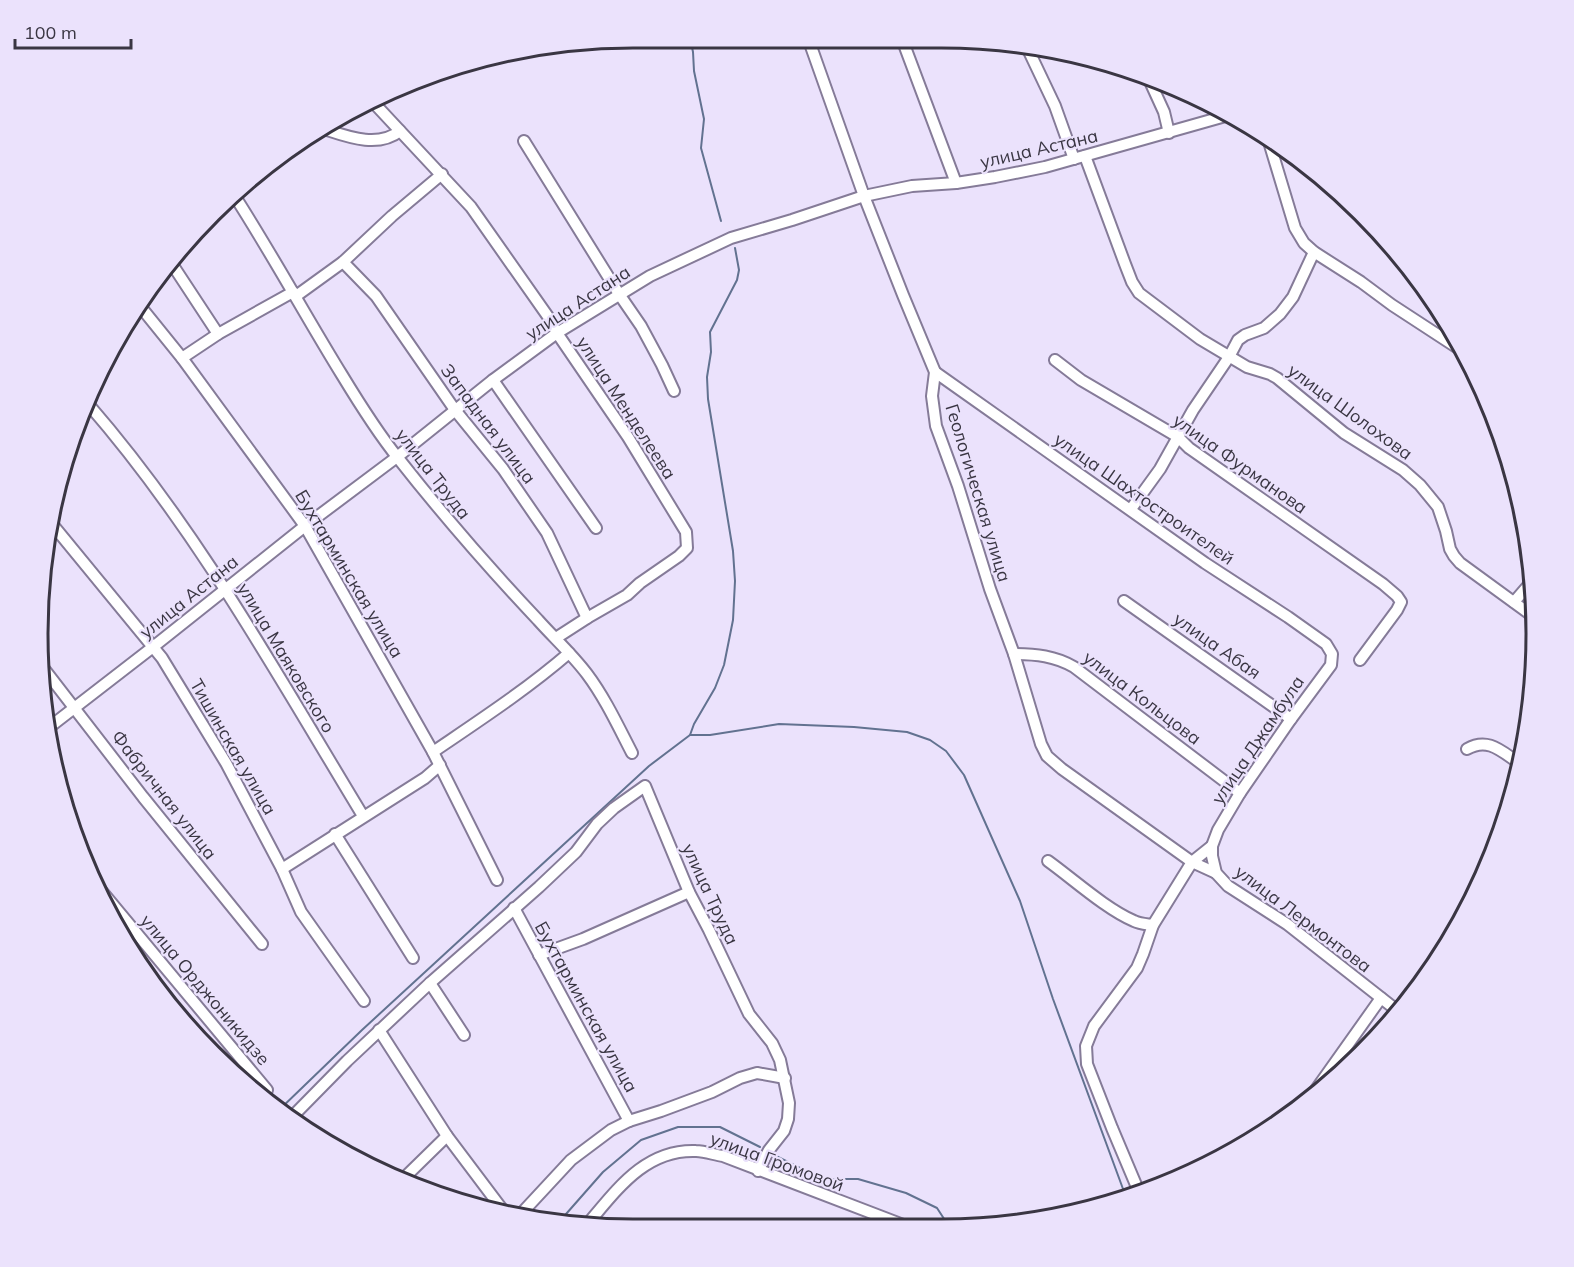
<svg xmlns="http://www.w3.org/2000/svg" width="1574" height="1267" font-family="Mulish,sans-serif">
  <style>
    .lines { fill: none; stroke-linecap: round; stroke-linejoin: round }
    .stream { stroke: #627290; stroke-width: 2 }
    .minor-casing { stroke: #857b98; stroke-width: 14 }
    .minor { stroke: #fff; stroke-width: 10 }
    .labels { text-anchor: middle; stroke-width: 4.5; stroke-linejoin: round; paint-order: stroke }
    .street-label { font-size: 18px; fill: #3a3643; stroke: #ebe2fc }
    .rim { fill: none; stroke: #3a3643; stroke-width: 3 }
  </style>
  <rect width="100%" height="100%" fill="#ebe2fc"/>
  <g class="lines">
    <g class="stream">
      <path d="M690 38 693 52 694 71 704 119 701 148 721 221"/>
      <path d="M690 735 694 724 715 688 724 665 733 620 735 581 733 551 708 399 707 377 711 352 710 332 737 280 739 270 735 248"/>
      <path d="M278 1111 362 1030 649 766 690 735H710L779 724 854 727 907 732 930 740 946 751 964 775 1020 901 1053 999 1126 1197"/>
      <path d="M772 1154 822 1179H858L906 1193 937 1208 950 1228"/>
      <path d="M559 1222 603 1172 641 1140 678 1127H720L760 1147"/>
    </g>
    <defs>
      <g id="minor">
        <path d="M808 38 864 196 903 295 935 372 932 396 936 426 958 486 990 589 1014 654 1041 744 1047 756 1062 769 1192 862 1216 873"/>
        <path d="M902 39 956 183"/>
        <path d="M1026 45 1055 106 1074 159"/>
        <path d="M1148 77 1164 112 1169 133"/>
        <path d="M373 102 471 207 549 318 557 333 628 437 686 532 687 548 679 556 640 583 627 595 587 618 556 638"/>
        <path d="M321 128C346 136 377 149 400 131"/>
        <path d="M1267 135 1295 228 1304 243 1314 252 1361 282 1392 305 1464 352"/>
        <path d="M524 141 619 294 641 326 662 365 674 391"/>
        <path d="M1085 156 1125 264 1132 282 1139 293 1200 339 1247 367 1270 374 1277 378 1344 433 1403 470 1420 485 1438 507 1446 531 1450 549 1454 556 1460 563 1534 617"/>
        <path d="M234 195C272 254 305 315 342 375 359 403 377 432 398 458 442 514 489 568 538 620 554 638 572 654 587 674 605 698 618 726 632 753"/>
        <path d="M343 262 376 296 455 410 503 469 547 533 587 618"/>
        <path d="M172 264 218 334"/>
        <path d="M296 296 343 262 392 216 442 174"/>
        <path d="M140 306 182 358 305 526 433 752 497 880"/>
        <path d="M182 358 218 334 293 292"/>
        <path d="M1055 360 1081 380 1178 437 1189 448 1383 584 1397 596 1401 602 1397 610 1360 660"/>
        <path d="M935 372 1205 563 1288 617 1326 644 1332 654 1331 665 1291 719 1240 793 1218 830 1212 846V856L1216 873 1228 886 1287 924 1399 1012"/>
        <path d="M493 380 596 528"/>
        <path d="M89 405C197 529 278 676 363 816"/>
        <path d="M1131 509 1160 469 1193 410 1229 357 1238 340 1245 335 1264 328 1280 314 1293 297 1314 252"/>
        <path d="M52 524 162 658 226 763 282 869 301 912 364 1001"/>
        <path d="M1124 601 1291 719"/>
        <path d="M1514 602 1533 580"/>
        <path d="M1014 654C1036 654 1055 656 1074 667L1240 793"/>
        <path d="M41 665 143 797 262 944"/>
        <path d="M47 729 153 647 305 526 397 457 493 380 557 333 650 276 731 238 792 220 864 196 912 186 956 183 995 177 1045 167 1229 115"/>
        <path d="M1467 749C1488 737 1501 751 1519 763"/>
        <path d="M433 752C480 720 526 690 569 653"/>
        <path d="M335 834 413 958"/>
        <path d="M1048 861C1073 879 1106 909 1134 921 1140 924 1146 924 1153 925"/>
        <path d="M282 869 425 778 440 765"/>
        <path d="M94 882 267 1090"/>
        <path d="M514 908 629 1121"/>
        <path d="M539 955 583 939 689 892"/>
        <path d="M430 983 464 1035"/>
        <path d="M379 1030 447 1136 505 1213"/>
        <path d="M1305 1105 1381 998"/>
        <path d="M294 1115 302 1126"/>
        <path d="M290 1119 347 1061 430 983 539 887 576 852 597 824 614 808 645 786 689 892 709 930 749 1014 772 1043 780 1060 789 1103 788 1119 784 1131 769 1150 758 1171"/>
        <path d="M402 1180 447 1136"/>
        <path d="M1139 1192 1112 1128 1087 1064 1086 1046 1094 1026 1137 968 1143 954 1153 925 1192 862 1212 846"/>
        <path d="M519 1216 571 1160 611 1130 629 1121 661 1111 712 1092 740 1078 757 1073 785 1078"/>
        <path d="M585 1227C616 1191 644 1149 696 1151 705 1151 715 1155 723 1156L911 1228"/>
      </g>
    </defs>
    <use href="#minor" class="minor-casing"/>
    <use href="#minor" class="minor"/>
  </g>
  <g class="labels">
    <g class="street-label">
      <text transform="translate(1039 149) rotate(-13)" y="6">улица Астана</text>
      <text transform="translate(578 303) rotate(-33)" y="6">улица Астана</text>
      <text transform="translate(626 408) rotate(57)" y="6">улица Менделеева</text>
      <text transform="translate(1350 412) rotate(36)" y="6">улица Шолохова</text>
      <text transform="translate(488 424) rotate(53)" y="6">Западная улица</text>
      <text transform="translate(1240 464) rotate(35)" y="6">улица Фурманова</text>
      <text transform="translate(433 474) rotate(52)" y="6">улица Труда</text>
      <text transform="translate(978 493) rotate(73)" y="6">Геологическая улица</text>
      <text transform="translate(1144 499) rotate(35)" y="6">улица Шахтостроителей</text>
      <text transform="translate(349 574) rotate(59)" y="6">Бухтарминская улица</text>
      <text transform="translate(189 597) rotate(-39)" y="6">улица Астана</text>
      <text transform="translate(1217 646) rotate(35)" y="6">улица Абая</text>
      <text transform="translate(286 658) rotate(59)" y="6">улица Маяковского</text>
      <text transform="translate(1142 698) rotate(37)" y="6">улица Кольцова</text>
      <text transform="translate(1258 740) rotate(-56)" y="6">улица Джамбула</text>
      <text transform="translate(233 747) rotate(60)" y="6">Тишинская улица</text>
      <text transform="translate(164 795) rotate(52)" y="6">Фабричная улица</text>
      <text transform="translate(710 894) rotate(65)" y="6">улица Труда</text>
      <text transform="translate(1303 919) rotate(37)" y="6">улица Лермонтова</text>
      <text transform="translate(205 990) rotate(50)" y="6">улица Орджоникидзе</text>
      <text transform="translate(586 1007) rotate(61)" y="6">Бухтарминская улица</text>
      <text transform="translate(777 1162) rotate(20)" y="6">улица Громовой</text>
    </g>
  </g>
  <path d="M0 0H1574V1267H0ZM633 48H941A585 585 0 0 1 1526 633V634A585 585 0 0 1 941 1219H633A585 585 0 0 1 48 634V633A585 585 0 0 1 633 48Z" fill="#ebe2fc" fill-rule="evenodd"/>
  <path class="rim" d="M633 48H941A585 585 0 0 1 1526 633V634A585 585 0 0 1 941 1219H633A585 585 0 0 1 48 634V633A585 585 0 0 1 633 48Z"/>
  <path d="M15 39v9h116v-9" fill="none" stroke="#3a3643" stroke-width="3"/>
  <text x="24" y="39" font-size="18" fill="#3a3643" stroke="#ebe2fc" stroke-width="4.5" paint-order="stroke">100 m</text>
</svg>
